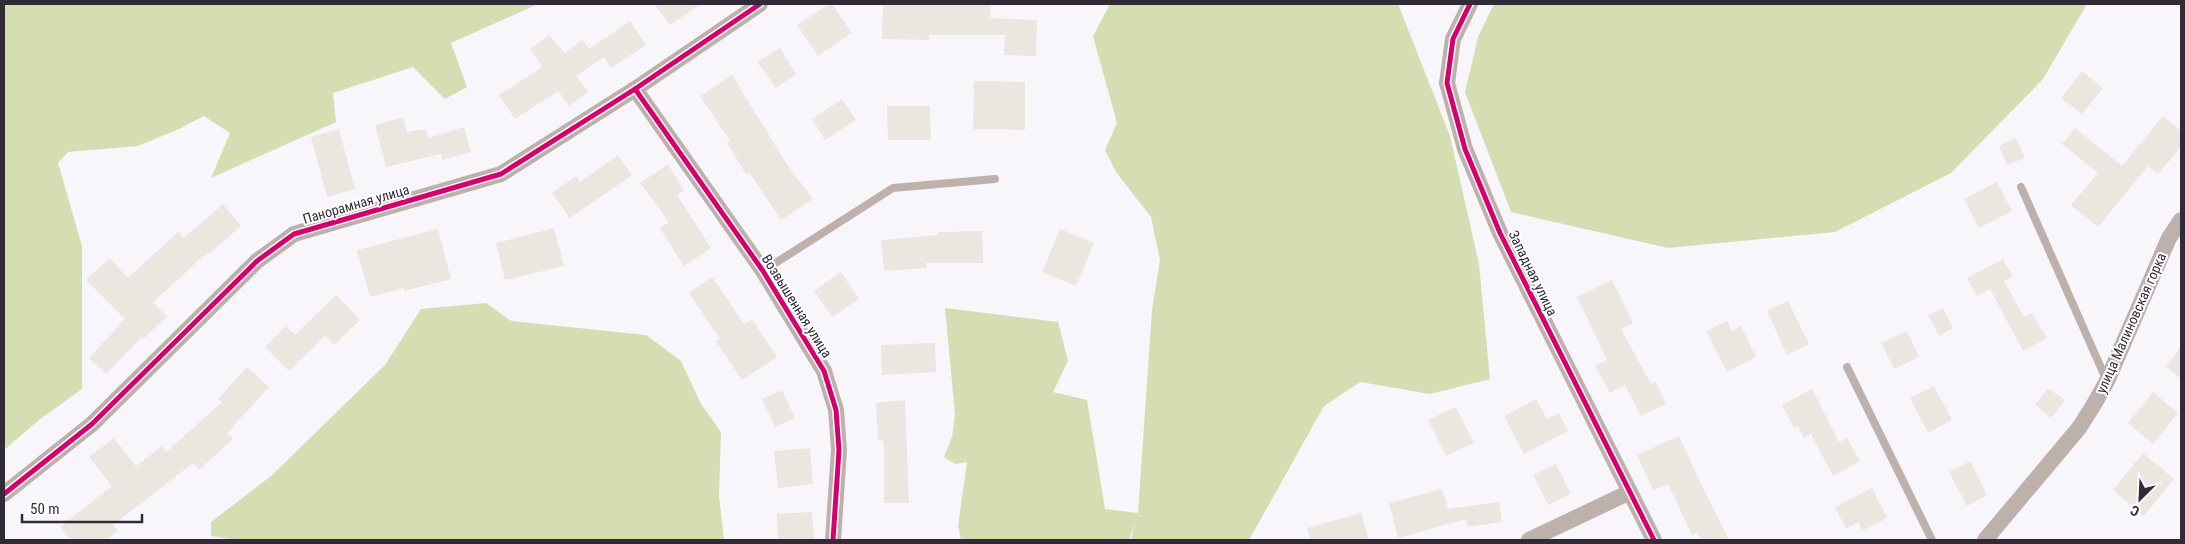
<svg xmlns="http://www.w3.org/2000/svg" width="2185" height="544" font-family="'Roboto Condensed',sans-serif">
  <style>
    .forest { fill: #d5ddb2 }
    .building { fill: #ece6e0 }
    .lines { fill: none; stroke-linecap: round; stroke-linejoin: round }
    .lane { stroke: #beb1ab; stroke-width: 8 }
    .street { stroke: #beb1ab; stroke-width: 16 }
    .cycleway-casing { stroke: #fff; stroke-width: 8 }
    .cycleway { stroke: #d6006c; stroke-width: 5 }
    .labels { text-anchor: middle; stroke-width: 4; stroke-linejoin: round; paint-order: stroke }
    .street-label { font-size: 14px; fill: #312b38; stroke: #fff }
  </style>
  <rect width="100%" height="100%" fill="#f8f6fb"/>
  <g class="forest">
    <path d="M4 4H538L451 43 467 87 445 99 413 67 333 93 336 122 211 178 230 133 204 116 179 129 138 146 68 152 58 163 82 246V389L39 420 4 450Z"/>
    <path d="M1110 4H1398L1450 136 1479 264 1490 379 1430 394 1360 382 1324 406 1249 540H1131L1135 523 1129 540H961L958 526 967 462 955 464 944 457 952 437 955 415 945 308 1058 322 1068 361 1053 392 1087 400 1105 509 1138 513 1152 310 1160 260 1151 217 1116 172 1105 150 1117 123 1093 36Z"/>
    <path d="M1494 4H2087L2043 79 1951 173 1835 232 1668 248 1511 212 1465 92 1478 37Z"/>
    <path d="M486 303 511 321 646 335 681 361 701 404 721 432 719 496 724 540H235L211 536V522L271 476 385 365 421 309Z"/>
  </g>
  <g class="building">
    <path d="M654 4H701L670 25Z"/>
    <path d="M829 4H832L852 33 818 56 797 25Z"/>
    <path d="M883 4H991L990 18 1037 20 1036 56 1004 55 1005 35H929V40L882 39Z"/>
    <path d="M630 21 646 45 611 68 604 57 576 76 588 92 569 106 558 91 515 119 499 95 542 67 530 49 549 35 565 53 582 40 589 49Z"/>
    <path d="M780 48 796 74 776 88 757 62Z"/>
    <path d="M2082 71 2103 88 2082 114 2061 98Z"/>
    <path d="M732 75 788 166 813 199 781 220 749 172 746 174 727 143 730 141 700 96Z"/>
    <path d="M974 81 1025 82V130L973 129Z"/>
    <path d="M842 99 856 120 825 140 812 119Z"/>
    <path d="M887 106H930L931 140H888Z"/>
    <path d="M2163 116 2181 131V147L2158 174 2148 166 2098 227 2071 205 2098 173 2062 144 2075 128 2122 166Z"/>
    <path d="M403 117 407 132 426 129 428 138 464 127 471 152 442 160 441 154 386 167 375 125Z"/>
    <path d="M339 129 355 189 327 197 311 137Z"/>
    <path d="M2016 138 2025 158 2007 165 1999 146Z"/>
    <path d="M618 155 632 175 570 218 552 193 576 176 580 182Z"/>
    <path d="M668 164 684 191 677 195 711 248 684 266 660 228 669 222 640 183Z"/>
    <path d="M1997 182 2012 211 1979 228 1964 199Z"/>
    <path d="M223 204 241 226 210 253 208 252 153 302 167 317 144 338 142 337 106 374 89 358 125 319 86 280 110 258 128 278 178 232 184 238Z"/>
    <path d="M554 228 564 266 505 280 496 243Z"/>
    <path d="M438 229 451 279 404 291V288L370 297 357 250Z"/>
    <path d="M1060 229 1094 243 1076 286 1042 272Z"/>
    <path d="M982 231 983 263H926L927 268 884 271 881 240 938 235V232Z"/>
    <path d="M2003 259 2013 277 2004 281 2024 317 2032 313 2047 338 2023 351 1990 289 1977 296 1967 278Z"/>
    <path d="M841 272 859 299 832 317 814 291Z"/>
    <path d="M712 277 744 324 752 319 777 357 742 380 716 341 720 339 689 293Z"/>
    <path d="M1612 280 1633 323 1621 329 1651 384 1656 382 1666 404 1641 416 1625 385 1610 393 1595 366 1607 360 1577 297Z"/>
    <path d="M336 295 360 320 334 345 325 336 289 371 265 347 286 326 295 335Z"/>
    <path d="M1788 301 1809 344 1787 355 1767 311Z"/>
    <path d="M1943 308 1953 328 1939 336 1928 315Z"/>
    <path d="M1727 321 1732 331 1741 326 1756 357 1727 372 1706 331Z"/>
    <path d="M1907 331 1919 357 1894 369 1881 343Z"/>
    <path d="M935 343 936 372 882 375 881 345Z"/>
    <path d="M2181 347V379L2166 366Z"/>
    <path d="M247 367 269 387 227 433 233 439 199 470 193 463 113 525 118 531 106 540H71L60 527 112 486 89 457 114 438 136 466 162 446 166 452 222 402 218 399Z"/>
    <path d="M1934 386 1952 420 1928 433 1910 398Z"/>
    <path d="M2048 388 2065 400 2051 418 2035 405Z"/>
    <path d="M1812 389 1839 442 1847 438 1860 461 1833 476 1811 434 1804 438 1798 426 1794 428 1782 405Z"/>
    <path d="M782 390 795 418 775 427 762 399Z"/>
    <path d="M2153 392 2178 413 2153 444 2128 423Z"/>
    <path d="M1536 399 1547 419 1559 413 1568 431 1524 454 1504 416Z"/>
    <path d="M905 400 909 503H884V444L882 440H878L876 403Z"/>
    <path d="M1456 407 1474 443 1446 456 1428 420Z"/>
    <path d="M1679 436 1702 486 1729 540H1702L1697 532 1692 535 1668 484 1653 490 1637 455Z"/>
    <path d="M810 448 813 484 778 488 774 451Z"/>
    <path d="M2143 453 2174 479 2144 516 2113 490Z"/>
    <path d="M1970 461 1987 495 1967 506 1949 472Z"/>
    <path d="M1556 464 1571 494 1548 505 1533 475Z"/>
    <path d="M1872 488 1887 518 1862 531 1858 522 1846 529 1835 507Z"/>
    <path d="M1442 489 1448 509 1499 502 1502 522 1468 527 1466 519 1398 538 1389 503Z"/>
    <path d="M812 512 814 540H778L777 514Z"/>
    <path d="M1361 513 1369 540H1310L1307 528Z"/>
  </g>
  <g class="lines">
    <g class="lane">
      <path d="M2021 187 2106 379"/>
      <path d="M763 271 893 188 995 179"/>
      <path d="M1847 367 1932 540"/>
    </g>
    <g class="street">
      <path d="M1470 4 1453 39 1447 83 1465 149 1500 233 1654 540"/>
      <path d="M635 89 763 271 824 371 836 410 839 450 833 540"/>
      <path d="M4 494 92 424 257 261 294 234 501 174 635 89 760 4"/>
      <path d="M1529 540 1630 492"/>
      <path d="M1985 540 2079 428 2093 406 2107 381 2169 238 2181 220"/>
    </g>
    <defs>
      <g id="cycleway">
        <path d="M1470 4 1453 39 1447 83 1465 149 1500 233 1654 540"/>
        <path d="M635 89 763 271 824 371 836 410 839 450 833 540"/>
        <path d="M4 494 92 424 257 261 294 234 501 174 635 89 760 4"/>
      </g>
    </defs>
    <use href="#cycleway" class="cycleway-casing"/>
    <use href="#cycleway" class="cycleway"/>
  </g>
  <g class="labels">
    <g class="street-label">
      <text transform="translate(356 204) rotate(-16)" y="5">Панорамная улица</text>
      <text transform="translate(1533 273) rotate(64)" y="5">Западная улица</text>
      <text transform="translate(797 306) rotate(58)" y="5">Возвышенная улица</text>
      <text transform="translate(2131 323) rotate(-66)" y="5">улица Малиновская горка</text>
    </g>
  </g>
  <rect width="2185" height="544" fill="none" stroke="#312b38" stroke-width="10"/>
  <g transform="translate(2140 499) rotate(204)" stroke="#ffffff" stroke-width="4" paint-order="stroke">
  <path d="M0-4L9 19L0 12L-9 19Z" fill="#312b38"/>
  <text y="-8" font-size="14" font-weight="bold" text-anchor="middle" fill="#312b38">С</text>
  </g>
  <path d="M22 514v8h120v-8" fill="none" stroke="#312b38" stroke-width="2.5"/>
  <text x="30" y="514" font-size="15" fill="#312b38" stroke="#ffffff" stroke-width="4" paint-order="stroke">50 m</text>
</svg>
